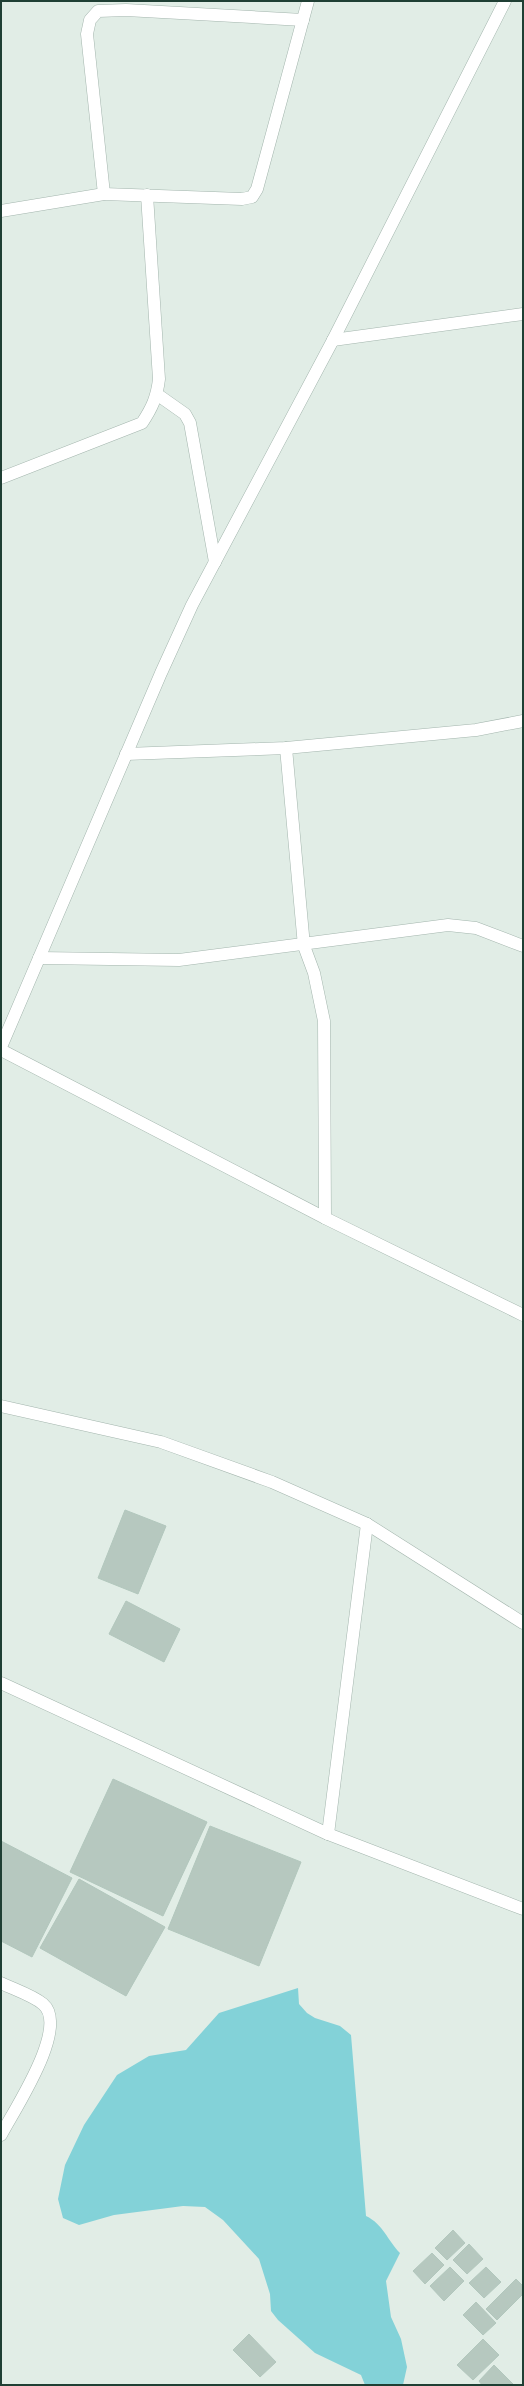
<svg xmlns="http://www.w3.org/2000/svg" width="524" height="2386" font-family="'IBM Plex Sans',sans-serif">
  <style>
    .water { fill: #83d2d8 }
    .building { fill: #b6c8bf; stroke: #b2c7bd }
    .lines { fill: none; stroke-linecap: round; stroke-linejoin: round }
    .minor-casing { stroke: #a3b5ad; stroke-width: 13 }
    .minor { stroke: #fff; stroke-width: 12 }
  </style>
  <rect width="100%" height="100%" fill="#e1ede6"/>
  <path class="water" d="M298 1988 299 2004 307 2013 315 2018 340 2026 351 2035 366 2216C383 2224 388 2241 400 2253L386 2281 391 2317 401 2339 407 2367 403 2385H365L361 2375 315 2353 278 2320 271 2311 270 2294 259 2259 223 2220 205 2207 183 2206 114 2215 79 2225 63 2218 58 2199 65 2165 84 2125 117 2075 149 2056 186 2050 219 2013Z"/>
  <g class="building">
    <path d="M125 1510 166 1526 138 1594 98 1578Z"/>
    <path d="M126 1601 180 1629 164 1662 109 1634Z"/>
    <path d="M113 1779 207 1822 163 1916 70 1872Z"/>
    <path d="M210 1826 301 1862 259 1966 168 1929Z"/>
    <path d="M1 1841 72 1878 32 1957 1 1941Z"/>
    <path d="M79 1879 165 1927 126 1996 40 1948Z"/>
    <path d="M453 2230 465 2243 447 2260 435 2248Z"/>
    <path d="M469 2244 483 2259 467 2274 453 2260Z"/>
    <path d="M432 2253 444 2265 425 2284 413 2271Z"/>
    <path d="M450 2267 464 2281 444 2301 430 2286Z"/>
    <path d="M486 2267 501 2282 484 2298 469 2283Z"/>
    <path d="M516 2279 523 2286V2294L497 2320 486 2309Z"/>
    <path d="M476 2302 496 2323 483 2335 463 2315Z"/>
    <path d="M249 2334 276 2362 260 2377 233 2350Z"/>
    <path d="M483 2339 499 2355 473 2380 457 2365Z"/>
    <path d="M494 2365 514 2385H482L479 2381Z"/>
  </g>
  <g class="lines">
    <defs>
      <g id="minor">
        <path d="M104 194 87 34 90 20 98 11 126 10 303 20"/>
        <path d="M1 211 104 194 242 199 252 197 257 189 308 1"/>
        <path d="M333 340 523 314"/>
        <path d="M158 395 185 414 190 423 215 562"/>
        <path d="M1 478 142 423C152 408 157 397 159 379L147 195"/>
        <path d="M286 748 304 946 314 973 324 1021 325 1218"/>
        <path d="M126 754 286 748 476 730 523 721"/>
        <path d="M39 958 179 960 448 925 476 928 523 946"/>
        <path d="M1 1047 161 673 192 605 333 340 505 1"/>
        <path d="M1 1050 325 1218 523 1315"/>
        <path d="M1 1406 161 1442 272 1482 367 1524 523 1623"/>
        <path d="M1 1683 328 1834 523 1909"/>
        <path d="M328 1834 367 1524"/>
        <path d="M1 1983C13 1989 32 1995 43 2004 70 2027 14 2110 1 2135"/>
      </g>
    </defs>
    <use href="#minor" class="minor-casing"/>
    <use href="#minor" class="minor"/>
  </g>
  <rect width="524" height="2386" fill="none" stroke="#1f3f34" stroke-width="4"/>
</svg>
